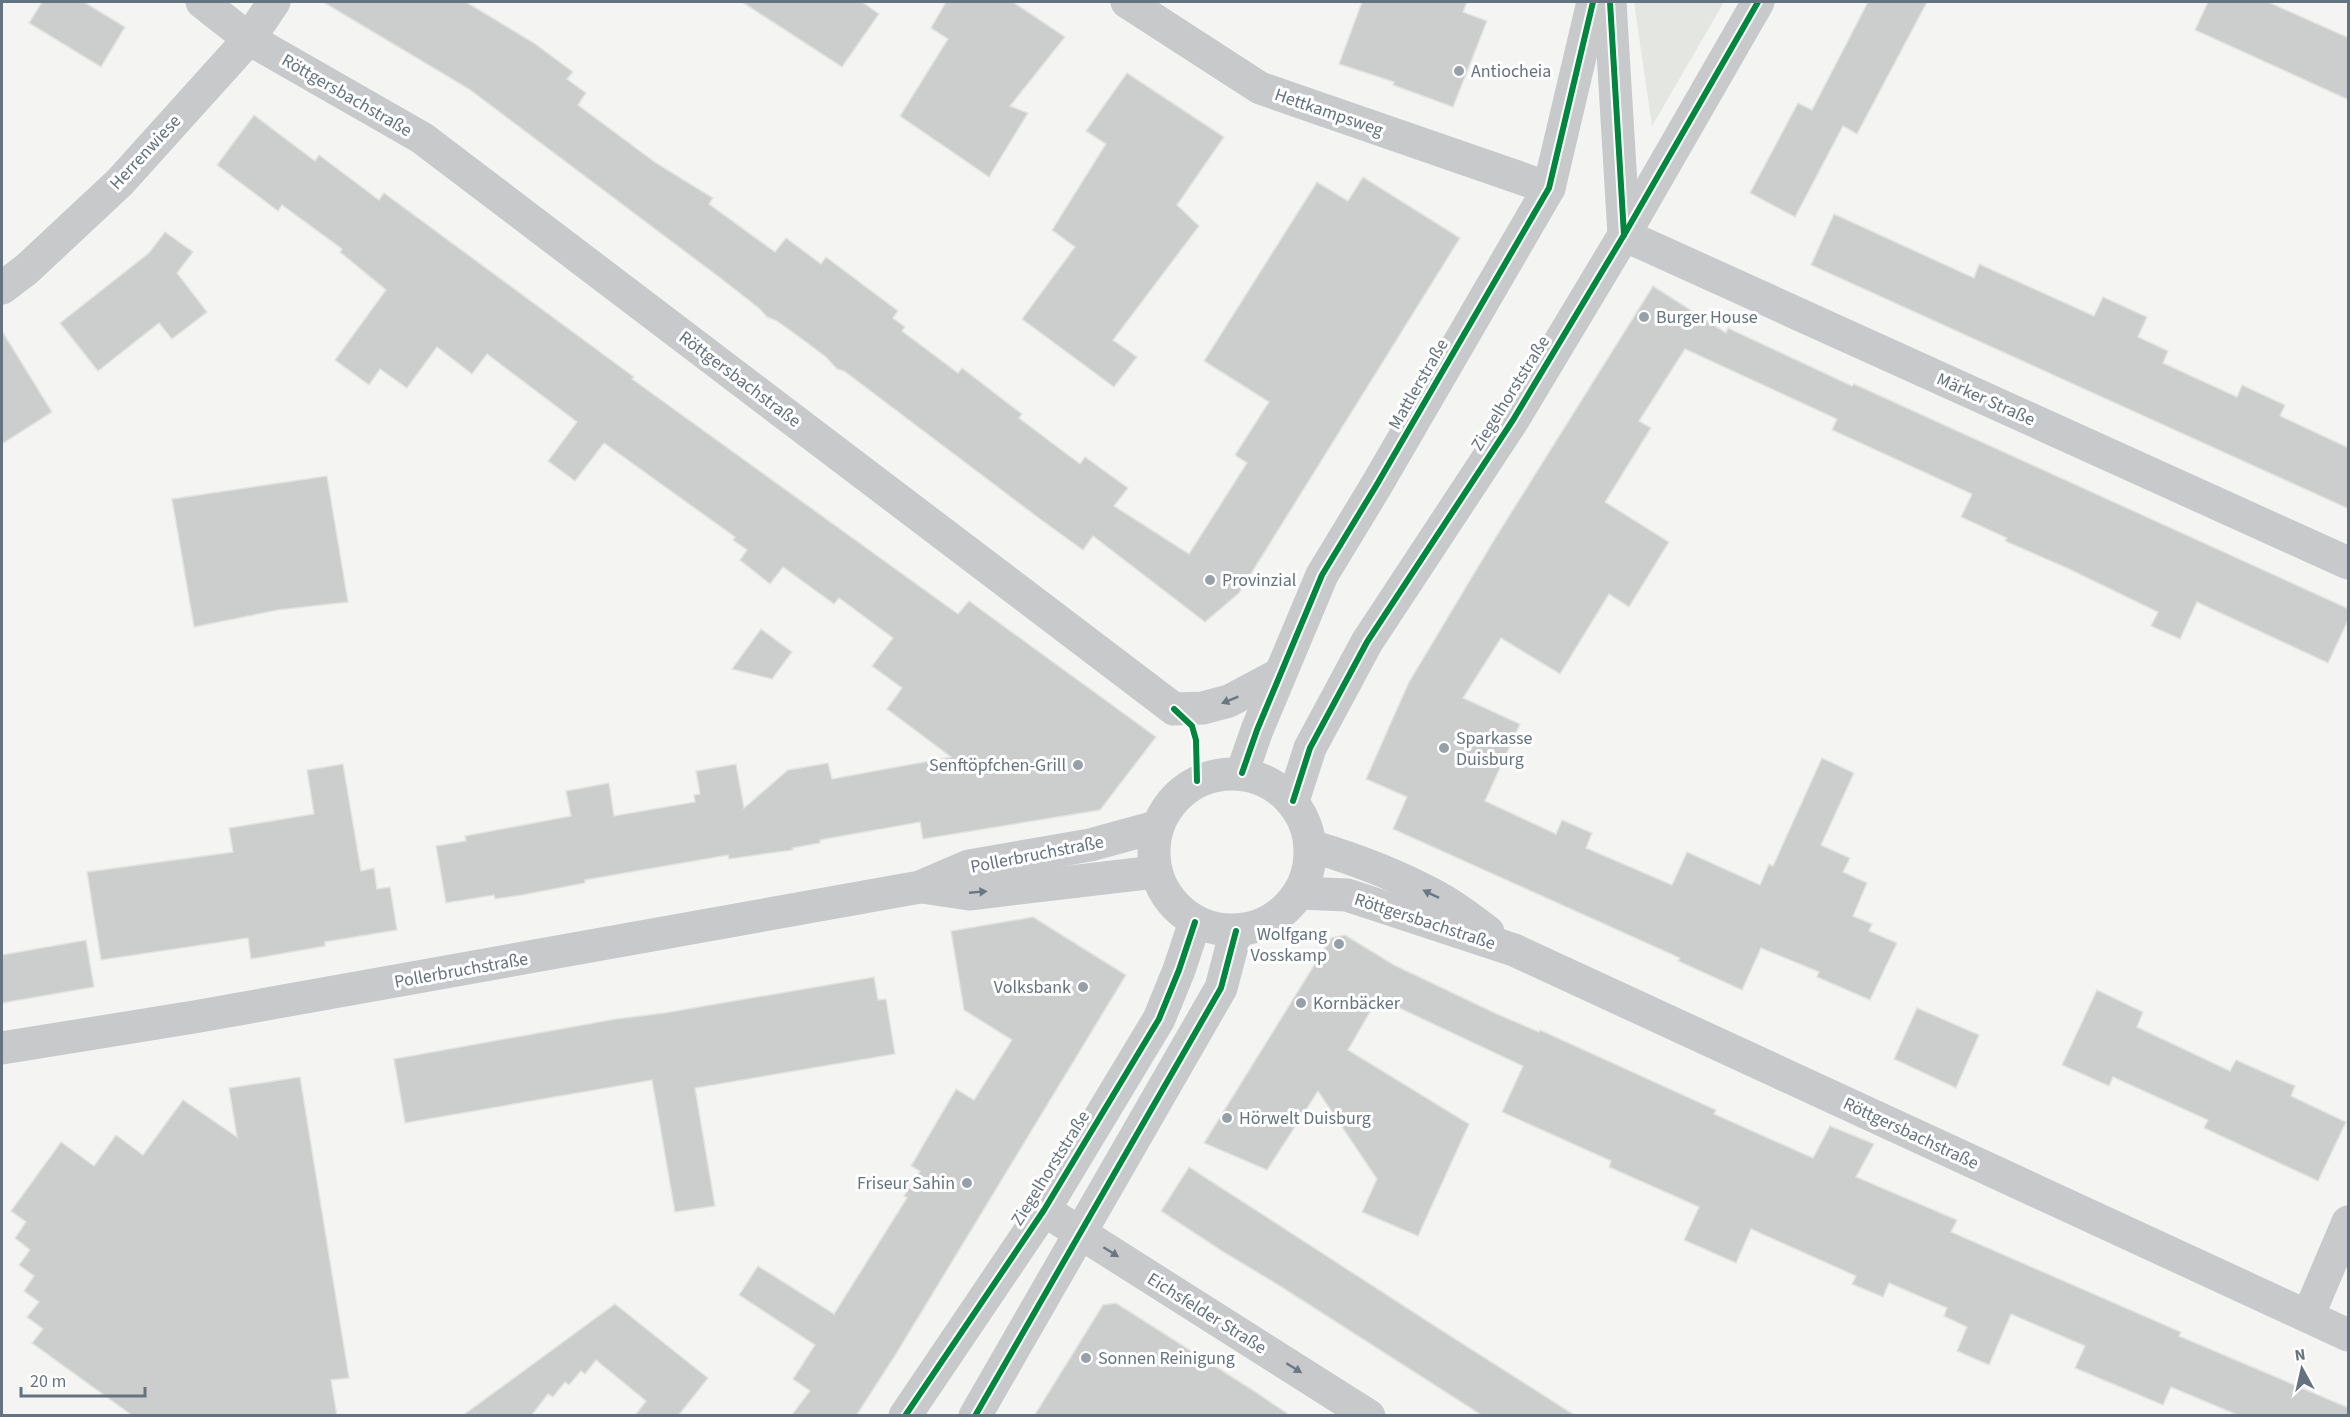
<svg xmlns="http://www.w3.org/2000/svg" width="2350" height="1417" font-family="'Source Sans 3',sans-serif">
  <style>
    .green { fill: #e3e6e1 }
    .building { fill: #cccdcd; stroke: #e3e3e2; stroke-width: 1.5 }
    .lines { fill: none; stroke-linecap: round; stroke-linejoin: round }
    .minor { stroke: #c8c9ca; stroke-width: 33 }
    .tertiary { stroke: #c8c9ca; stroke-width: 33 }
    .cycleway-casing { stroke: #fff; stroke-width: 10 }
    .cycleway { stroke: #00873e; stroke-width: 6 }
    .oneway { fill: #6a7784 }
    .poi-dot { fill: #97a0a8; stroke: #fff; stroke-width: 2 }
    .labels { text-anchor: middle; stroke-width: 6; stroke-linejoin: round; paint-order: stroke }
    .poi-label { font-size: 18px; fill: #657380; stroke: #fff; text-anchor: start }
    .street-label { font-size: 18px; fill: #657380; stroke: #fff }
  </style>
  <rect width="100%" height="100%" fill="#f4f4f2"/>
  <path class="green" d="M1634 2H1724L1652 126Z"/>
  <g class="building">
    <path d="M42 2H84L125 27 101 67 29 23Z"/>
    <path d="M323 2H466L534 43 573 72 567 79 586 93 578 105 656 163 713 198 709 204 775 252 786 238 821 264 826 257 898 311 893 318 905 327 902 331 958 373 962 368 1022 414 1019 418 1080 464 1085 457 1128 488 1114 506 1189 554 1247 463 1235 455 1269 402 1204 361 1317 182 1348 201 1363 177 1460 238 1239 593 1205 622 1093 536 1083 550 1040 519 844 371 837 369 826 357 802 339 777 321 767 317 760 309 719 277 469 89Z"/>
    <path d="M742 2H862L879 14 842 67Z"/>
    <path d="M946 2H1013L1065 37 1010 106 1028 113 989 177 900 116 948 39 931 28Z"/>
    <path d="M1362 2H1467L1463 12 1487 21 1453 107 1393 85 1394 82 1339 64Z"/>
    <path d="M1868 2H1927L1857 134 1843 126 1795 217 1750 193 1798 103 1812 110Z"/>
    <path d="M2208 2H2268L2349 38V100L2195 30Z"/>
    <path d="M1127 73 1224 137 1177 205 1199 226 1113 340 1137 357 1114 387 1022 319 1075 247 1052 230 1106 144 1086 131Z"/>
    <path d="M254 115 315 161 319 155 379 200 384 193 634 377 632 379 958 614 969 601 1156 737 1100 810 923 839 920 822 820 840V843L792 848 793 850 729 859 728 855 585 880V883L522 895 495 899 494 895 446 903 436 846 466 841 465 836 571 816 566 791 609 783 614 816 695 802 694 795 700 794 696 771 736 764 744 808 788 770 828 763 832 779 951 757 887 709 902 688 872 666 893 638 839 598 834 604 783 567 770 584 740 560 747 550 733 540 735 537 604 443 575 481 548 461 577 422 487 354 472 374 437 347 407 388 380 369 369 385 335 360 386 290 340 252 342 249 282 205 278 211 217 165Z"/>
    <path d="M1834 214 1974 278 1979 264 2094 316 2103 297 2147 317 2138 337 2168 351 2163 363 2237 397 2242 385 2285 405 2280 416 2349 448V509L1811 265Z"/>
    <path d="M165 232 193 252 177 273 207 312 172 339 159 323 98 371 60 323 149 253Z"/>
    <path d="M1653 286 1726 333 1728 328 1852 386 1854 384 2349 609V618L2328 663 2197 602 2180 639 2151 626 2158 612 2067 568 2005 541 2007 538 1961 517 1972 494 1832 430 1837 419 1685 349 1639 421 1651 428 1605 502 1669 542 1629 607 1609 594 1560 674 1501 638 1463 698 1520 724 1485 801 1556 834 1562 820 1592 833 1586 848 1672 885 1687 852 1760 885 1769 864 1773 866 1822 758 1854 773 1821 845 1850 858 1843 872 1867 883 1853 916 1872 924 1869 931 1897 943 1870 1000 1817 977 1819 972 1761 948 1742 990 1678 961 1680 958 1393 829 1407 797 1366 779 1409 682 1496 537Z"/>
    <path d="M2 331 52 412 2 444Z"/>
    <path d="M327 476 348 602 278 610 194 627 172 499Z"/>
    <path d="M761 629 792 652 772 679 732 669Z"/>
    <path d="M343 764 361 871 374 868 377 889 390 887 397 930 325 942V946L251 959 248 938 101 960 87 872 233 852 229 828 314 814 307 770Z"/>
    <path d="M1033 917 1126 975 896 1354 856 1416H791L810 1391 793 1379 815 1345 739 1295 758 1266 834 1314 907 1198 904 1196 920 1171 911 1166 956 1089 974 1100 1012 1040 964 1010 951 931Z"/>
    <path d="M1345 935 1394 965 1497 1014 1539 1032 1540 1030 1716 1110 1714 1114 1813 1158 1830 1126 1874 1144 1856 1177 1957 1220 1951 1232 2181 1332 2179 1336 2349 1408V1416H2240L2171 1387 2163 1405 2075 1368 2085 1346 2011 1314 1989 1365 1957 1351 1967 1327 1944 1316 1947 1308 1889 1283 1883 1297 1852 1284 1856 1276 1751 1229 1736 1263 1684 1240 1699 1207 1609 1167 1611 1161 1502 1112 1523 1066 1378 998 1348 1050 1469 1124 1418 1236 1362 1212 1377 1179 1318 1091 1267 1170 1204 1143 1331 938Z"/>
    <path d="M86 940 94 987 2 1003V955Z"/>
    <path d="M874 977 878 1000 886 999 895 1054 695 1088 715 1206 675 1212 652 1080 405 1123 394 1059 616 1019 664 1013Z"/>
    <path d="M2097 990 2143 1012 2137 1027 2230 1071 2236 1060 2295 1086 2291 1096 2346 1122 2318 1181 2204 1128 2208 1120 2113 1077 2109 1086 2062 1065Z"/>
    <path d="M1917 1008 1979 1035 1956 1088 1894 1059Z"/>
    <path d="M300 1077 349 1378 331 1380 337 1416H133L32 1343 43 1329 27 1317 39 1302 24 1291 34 1276 19 1265 30 1250 15 1238 26 1222 11 1211 61 1142 94 1166 116 1135 143 1155 183 1100 237 1137 229 1088Z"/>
    <path d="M1189 1167 1441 1330 1576 1416H1483L1280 1286 1222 1251 1161 1211Z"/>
    <path d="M1116 1303 1254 1391 1291 1416H1034L1103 1305Z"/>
    <path d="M615 1304 708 1378 678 1416H635L646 1401 596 1360 585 1374 581 1371 569 1385 565 1382 553 1397 548 1394 531 1416H462Z"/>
  </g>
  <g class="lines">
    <g class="minor">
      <path d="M202 2 249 39 422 138 1174 709 1203 708 1229 701 1280 674"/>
      <path d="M1127 2 1260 88 1549 188"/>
      <path d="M1624 235 2348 563"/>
      <path d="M2 288 27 269 120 182 249 39 274 2"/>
      <path d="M1311 846C1355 859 1398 875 1439 898 1456 907 1472 920 1488 932"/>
      <path d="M1299 893 1347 895 1514 950 2348 1335"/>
      <path d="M1044 1210 1369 1416"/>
      <path d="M2308 1316 2348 1222"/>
    </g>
    <g class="tertiary">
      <path d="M1610 2 1624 235"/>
      <path d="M1242 773 1257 730 1322 575 1376 486 1549 188 1593 2"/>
      <circle cx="1232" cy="852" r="78"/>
      <path d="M1293 801 1310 748 1367 642 1513 420 1624 235 1758 2"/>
      <path d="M922 887 969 894 1155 872"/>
      <path d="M2 1048 194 1017 920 887 969 866 1090 845 1156 827"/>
      <path d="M905 1416 1044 1210 1159 1019 1179 970 1195 922"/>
      <path d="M975 1416 1221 988 1236 931"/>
    </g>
    <defs>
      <g id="cycleway">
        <path d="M1610 2 1624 235"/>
        <path d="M1174 709 1192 726 1196 740 1197 781"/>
        <path d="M1242 773 1257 730 1322 575 1376 486 1549 188 1593 2"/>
        <path d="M1293 801 1310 748 1367 642 1513 420 1624 235 1758 2"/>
        <path d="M905 1416 1044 1210 1159 1019 1179 970 1195 922"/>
        <path d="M975 1416 1221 988 1236 931"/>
      </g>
    </defs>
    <use href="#cycleway" class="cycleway-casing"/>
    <use href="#cycleway" class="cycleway"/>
  </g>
  <defs><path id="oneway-solid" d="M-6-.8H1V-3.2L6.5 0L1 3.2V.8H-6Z" transform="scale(1.5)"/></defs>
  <g class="oneway">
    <use href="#oneway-solid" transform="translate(1230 700) rotate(158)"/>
    <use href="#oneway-solid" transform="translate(978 892) rotate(-5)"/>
    <use href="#oneway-solid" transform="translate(1431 894) rotate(-154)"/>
    <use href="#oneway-solid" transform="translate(1111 1252) rotate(32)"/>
    <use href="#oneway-solid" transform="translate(1294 1368) rotate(32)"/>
  </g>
  <g class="poi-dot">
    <circle cx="1459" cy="71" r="6"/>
    <circle cx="1644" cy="317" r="6"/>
    <circle cx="1210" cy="580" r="6"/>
    <circle cx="1444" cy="748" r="6"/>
    <circle cx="1078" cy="765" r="6"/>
    <circle cx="1339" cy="944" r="6"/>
    <circle cx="1083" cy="987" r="6"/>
    <circle cx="1301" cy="1003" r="6"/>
    <circle cx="1227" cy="1118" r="6"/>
    <circle cx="967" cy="1183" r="6"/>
    <circle cx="1086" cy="1358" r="6"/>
  </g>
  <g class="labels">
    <g class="poi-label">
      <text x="1471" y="77">Antiocheia</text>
      <text x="1656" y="323">Burger House</text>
      <text x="1222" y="586">Provinzial</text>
      <text x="1456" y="744">Sparkasse<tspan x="1456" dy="21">Duisburg</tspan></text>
      <text x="1066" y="771" text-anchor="end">Senftöpfchen-Grill</text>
      <text x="1327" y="940" text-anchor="end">Wolfgang<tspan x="1327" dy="21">Vosskamp</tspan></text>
      <text x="1071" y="993" text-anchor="end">Volksbank</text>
      <text x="1313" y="1009">Kornbäcker</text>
      <text x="1239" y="1124">Hörwelt Duisburg</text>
      <text x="955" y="1189" text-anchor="end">Friseur Sahin</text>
      <text x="1098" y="1364">Sonnen Reinigung</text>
    </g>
    <g class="street-label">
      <text transform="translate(347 95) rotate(30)" y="6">Röttgersbachstraße</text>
      <text transform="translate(1329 112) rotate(19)" y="6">Hettkampsweg</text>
      <text transform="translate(145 152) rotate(-47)" y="6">Herrenwiese</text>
      <text transform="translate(740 379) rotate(37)" y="6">Röttgersbachstraße</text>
      <text transform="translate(1418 384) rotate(-60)" y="6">Mattlerstraße</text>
      <text transform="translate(1510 393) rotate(-58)" y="6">Ziegelhorststraße</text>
      <text transform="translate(1986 399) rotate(24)" y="6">Märker Straße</text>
      <text transform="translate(1037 854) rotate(-11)" y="6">Pollerbruchstraße</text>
      <text transform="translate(1425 921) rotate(18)" y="6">Röttgersbachstraße</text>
      <text transform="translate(461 970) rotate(-10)" y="6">Pollerbruchstraße</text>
      <text transform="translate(1911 1133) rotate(25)" y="6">Röttgersbachstraße</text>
      <text transform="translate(1050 1168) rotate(-58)" y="6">Ziegelhorststraße</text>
      <text transform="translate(1207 1313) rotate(32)" y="6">Eichsfelder Straße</text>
    </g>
  </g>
  <rect width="2350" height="1417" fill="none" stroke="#657380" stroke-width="6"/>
  <g transform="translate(2302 1369) rotate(352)" stroke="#ffffff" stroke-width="4.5" paint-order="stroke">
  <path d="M0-4.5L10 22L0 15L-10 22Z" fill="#657380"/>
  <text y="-9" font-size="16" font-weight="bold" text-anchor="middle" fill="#657380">N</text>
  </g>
  <path d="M21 1387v9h124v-9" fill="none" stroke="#657380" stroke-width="3"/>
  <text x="30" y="1387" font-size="18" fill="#657380" stroke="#ffffff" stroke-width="4.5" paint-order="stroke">20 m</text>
</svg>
